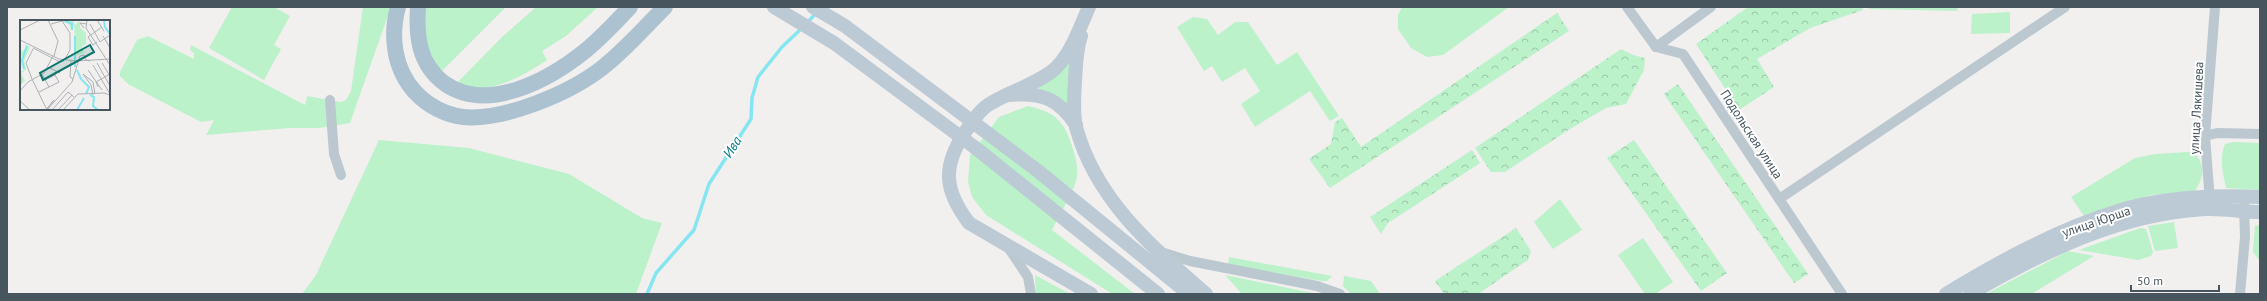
<svg xmlns="http://www.w3.org/2000/svg" width="2267" height="301" font-family="'PT Sans',sans-serif">
  <style>
    .green { fill: #bbf2ca }
    .forest { fill: url(#forest-crowns) }
    .lines { fill: none; stroke-linecap: round; stroke-linejoin: round }
    .stream { stroke: #85e6f2; stroke-width: 3.5 }
    .street { stroke: #bcc8cf; stroke-width: 10 }
    .secondary { stroke: #bbcad4; stroke-width: 14 }
    .primary { stroke: #adc2d0; stroke-width: 16 }
    .secondary-bridge { stroke: #bbcad4; stroke-width: 14 }
    .labels { text-anchor: middle; stroke-width: 4; stroke-linejoin: round; paint-order: stroke }
    .street-label { font-size: 13px; fill: #46555e; stroke: #fff }
    .water-label { font-size: 14px; font-style: italic; fill: #067d8b; stroke: #fff }
    .inset-river { fill: none; stroke: #85e6f2; stroke-width: 2 }
    .inset-road { fill: none; stroke: #adb1b5; stroke-width: 1 }
    .view { fill: #0f766e; fill-opacity: 0.15; stroke: #0f766e; stroke-width: 2 }
    .inset-edge { fill: none; stroke: #46555e; stroke-width: 2 }
  </style>
  <defs>
    <pattern id="forest-crowns" width="20" height="18" patternUnits="userSpaceOnUse"><rect width="20" height="18" fill="#bbf2ca"/><path d="M2 6a3 3 0 1 1 6 0M12 15a3 3 0 1 1 6 0" fill="none" stroke="#9ac7a7"/></pattern>
  </defs>
  <rect width="100%" height="100%" fill="#f2efef"/>
  <g class="green">
    <path d="M232 7H274L290 16 274 45 281 49 264 80 209 48Z"/>
    <path d="M363 7H391L350 123 319 128H289L206 135 214 120 201 122 128 84 120 76V72L137 40 148 36 194 59V53L190 50 191 45 305 105 307 96 341 102 346 100 351 91Z"/>
    <path d="M425 7H506L440 73 422 35Z"/>
    <path d="M536 7H598L566 36 542 51 547 60C524 75 484 100 458 82L501 38Z"/>
    <path d="M1402 7H1509L1443 55 1427 57 1411 48 1398 29V15Z"/>
    <path d="M2010 12V33L1971 34 1972 14Z"/>
    <path d="M1193 17 1207 19 1218 35 1235 22H1248L1277 65 1297 52 1339 116 1330 121 1310 91 1255 127 1241 104 1260 91 1245 68 1222 82 1212 66 1204 71 1177 27Z"/>
    <path d="M1069 59 1071 108 1050 93 1036 88Z"/>
    <path d="M1028 106C1056 112 1065 122 1073 149 1076 159 1078 167 1077 177 1075 190 1058 217 1052 230L1135 294H1112L1106 290 986 215 972 197 968 182 970 155 999 117Z"/>
    <path d="M379 140 469 148 569 174 642 218 662 223 636 294H302L316 275Z"/>
    <path d="M2234 142 2260 143V190L2226 188C2223 174 2219 157 2225 144Z"/>
    <path d="M2189 152 2197 156C2206 168 2203 179 2195 191L2152 195 2121 203 2084 216 2071 197 2135 158 2155 154Z"/>
    <path d="M1560 199 1582 230 1553 249 1534 222Z"/>
    <path d="M2174 222 2178 248 2155 251 2148 226Z"/>
    <path d="M2255 225 2260 226V261L2253 252Z"/>
    <path d="M2140 228 2146 229 2153 252 2151 256 2138 260 2079 250Z"/>
    <path d="M1643 238 1673 282 1655 294H1645L1618 255Z"/>
    <path d="M2068 251 2094 256 2031 294H1986Z"/>
    <path d="M1229 257 1332 276 1327 281H1322L1228 265Z"/>
    <path d="M1035 275 1070 294H1036Z"/>
    <path d="M1225 275 1317 294H1242Z"/>
    <path d="M1344 276 1371 281 1380 294H1351L1343 286Z"/>
  </g>
  <g class="forest">
    <path d="M1748 7H1862L1863 10 1810 28 1757 59 1774 87 1739 110 1696 44Z"/>
    <path d="M1868 7H1958L1957 11 1869 9Z"/>
    <path d="M1557 13 1569 31 1330 188 1309 159 1331 144 1335 122 1342 118 1361 147Z"/>
    <path d="M1621 49 1633 55 1645 58 1644 70 1626 104 1606 108 1570 129 1505 172H1491L1475 148Z"/>
    <path d="M1678 84 1808 274 1794 283 1664 94Z"/>
    <path d="M1634 140 1727 273 1701 291 1607 158Z"/>
    <path d="M1472 150 1480 163 1388 223 1381 234 1370 217Z"/>
    <path d="M1516 228 1531 251 1528 260 1478 294H1444L1435 281Z"/>
  </g>
  <g class="lines">
    <g class="stream">
      <path d="M806 24 817 12"/>
      <path d="M647 294 656 273 694 230 709 184 751 119 752 98 758 77 782 47 802 28"/>
    </g>
    <g class="street">
      <path d="M1627 7 1656 47 1683 54 1842 294"/>
      <path d="M1656 47 1711 7"/>
      <path d="M330 100 334 154 341 175"/>
      <path d="M2205 136 2217 133 2260 134"/>
      <path d="M1779 199 2065 7"/>
      <path d="M2210 202 2205 136 2215 7"/>
      <path d="M1008 247 1028 277 1031 294"/>
      <path d="M1161 252 1190 261 1317 286 1340 294"/>
      <path d="M2240 294 2245 237 2244 205"/>
    </g>
    <g class="secondary">
      <path d="M1089 7C1079 29 1070 58 1051 72 1032 86 1008 92 988 105 978 111 972 123 965 132 942 167 944 190 969 223L1091 294"/>
      <path d="M1081 36C1076 50 1076 66 1075 81 1074 95 1073 113 1076 127 1096 200 1151 246 1206 294"/>
      <path d="M1010 95C1042 92 1059 99 1076 125"/>
      <path d="M1946 294C2000 261 2057 230 2118 211 2163 197 2214 195 2260 197"/>
      <path d="M1970 294C2044 251 2119 214 2205 209 2223 208 2242 212 2260 212"/>
    </g>
    <g class="primary">
      <path d="M398 7C390 36 394 69 415 92 427 105 445 115 463 117 504 121 570 93 602 68 625 50 644 28 665 7"/>
      <path d="M418 7C416 37 419 64 444 83 487 114 549 80 585 51 601 38 616 22 630 7"/>
    </g>
    <g class="secondary-bridge">
      <path d="M774 7 834 43 977 149 1158 294"/>
      <path d="M813 7 845 26 1038 171 1189 294"/>
    </g>
  </g>
  <g class="labels">
    <g class="street-label">
      <text transform="translate(2196 108) rotate(-87)" y="5">улица Лякишева</text>
      <text transform="translate(1752 134) rotate(57)" y="5">Подольская улица</text>
      <text transform="translate(2096 221) rotate(-19)" y="5">улица Юрша</text>
    </g>
    <g class="water-label">
      <text transform="translate(732 147) rotate(-57)" y="5">Ива</text>
    </g>
  </g>
  <g transform="translate(20 20)">
    <rect width="90" height="90" fill="#f2efef"/>
    <path d="M38 0H55L54 1V5L60 1V8L66 13V24L62 26 64 33 56 35 54 6 51 10 49 4Z" fill="#bbf2ca"/>
    <path d="M5 24 10 27 4 41 6 49 3 52 1 53 5 61 0 64V47L1 52 4 49 1 32 6 28Z" fill="#bbf2ca"/>
    <path class="inset-river" d="M43 0 52 4V10M84 0 85 7 90 14M55 16V47M4 49 2 40 7 26M57 50 61 59 69 67 66 74M70 75 74 77 73 86 78 90M57 90 64 78"/>
    <path class="inset-road" d="M28 0 38 21 34 36M67 0 66 8 90 45M77 0 84 11M31 4 42 1 50 13V30L45 39M70 4 80 22M64 8 60 3 67 4M0 10 20 0M83 16 90 28M0 20 39 39 56 41 90 39M77 22 73 25 68 17 82 7M80 22 90 15M13 28 40 42 44 41M51 40 50 57 53 59M77 43 90 66M82 43 90 56M73 45 90 74M0 47 1 64M28 47 40 53M68 50 82 70M22 54 29 67M35 55 39 62 35 64M12 59 6 43 13 29M12 59 27 90 52 62 60 36 64 35 66 40 70 41M25 60 35 55 36 51M78 67 76 62 90 54M0 71 8 62 24 53 33 36M19 72 35 64M73 75 71 65 63 54 73 62 75 74M0 81 10 90M26 90 34 80 26 90M32 90 48 72 54 77M38 90 52 75M43 90 58 74 84 73 90 75"/>
    <path class="view" d="M70 25 74 32 23 60 20 53Z"/>
    <rect width="90" height="90" class="inset-edge"/>
  </g>
  <rect width="2267" height="301" fill="none" stroke="#46555e" stroke-width="16"/>
  <path d="M2131 285v6h88v-6" fill="none" stroke="#46555e" stroke-width="2"/>
  <text x="2137" y="285" font-size="12" fill="#46555e" stroke="#ffffff" stroke-width="3" paint-order="stroke">50 m</text>
</svg>
